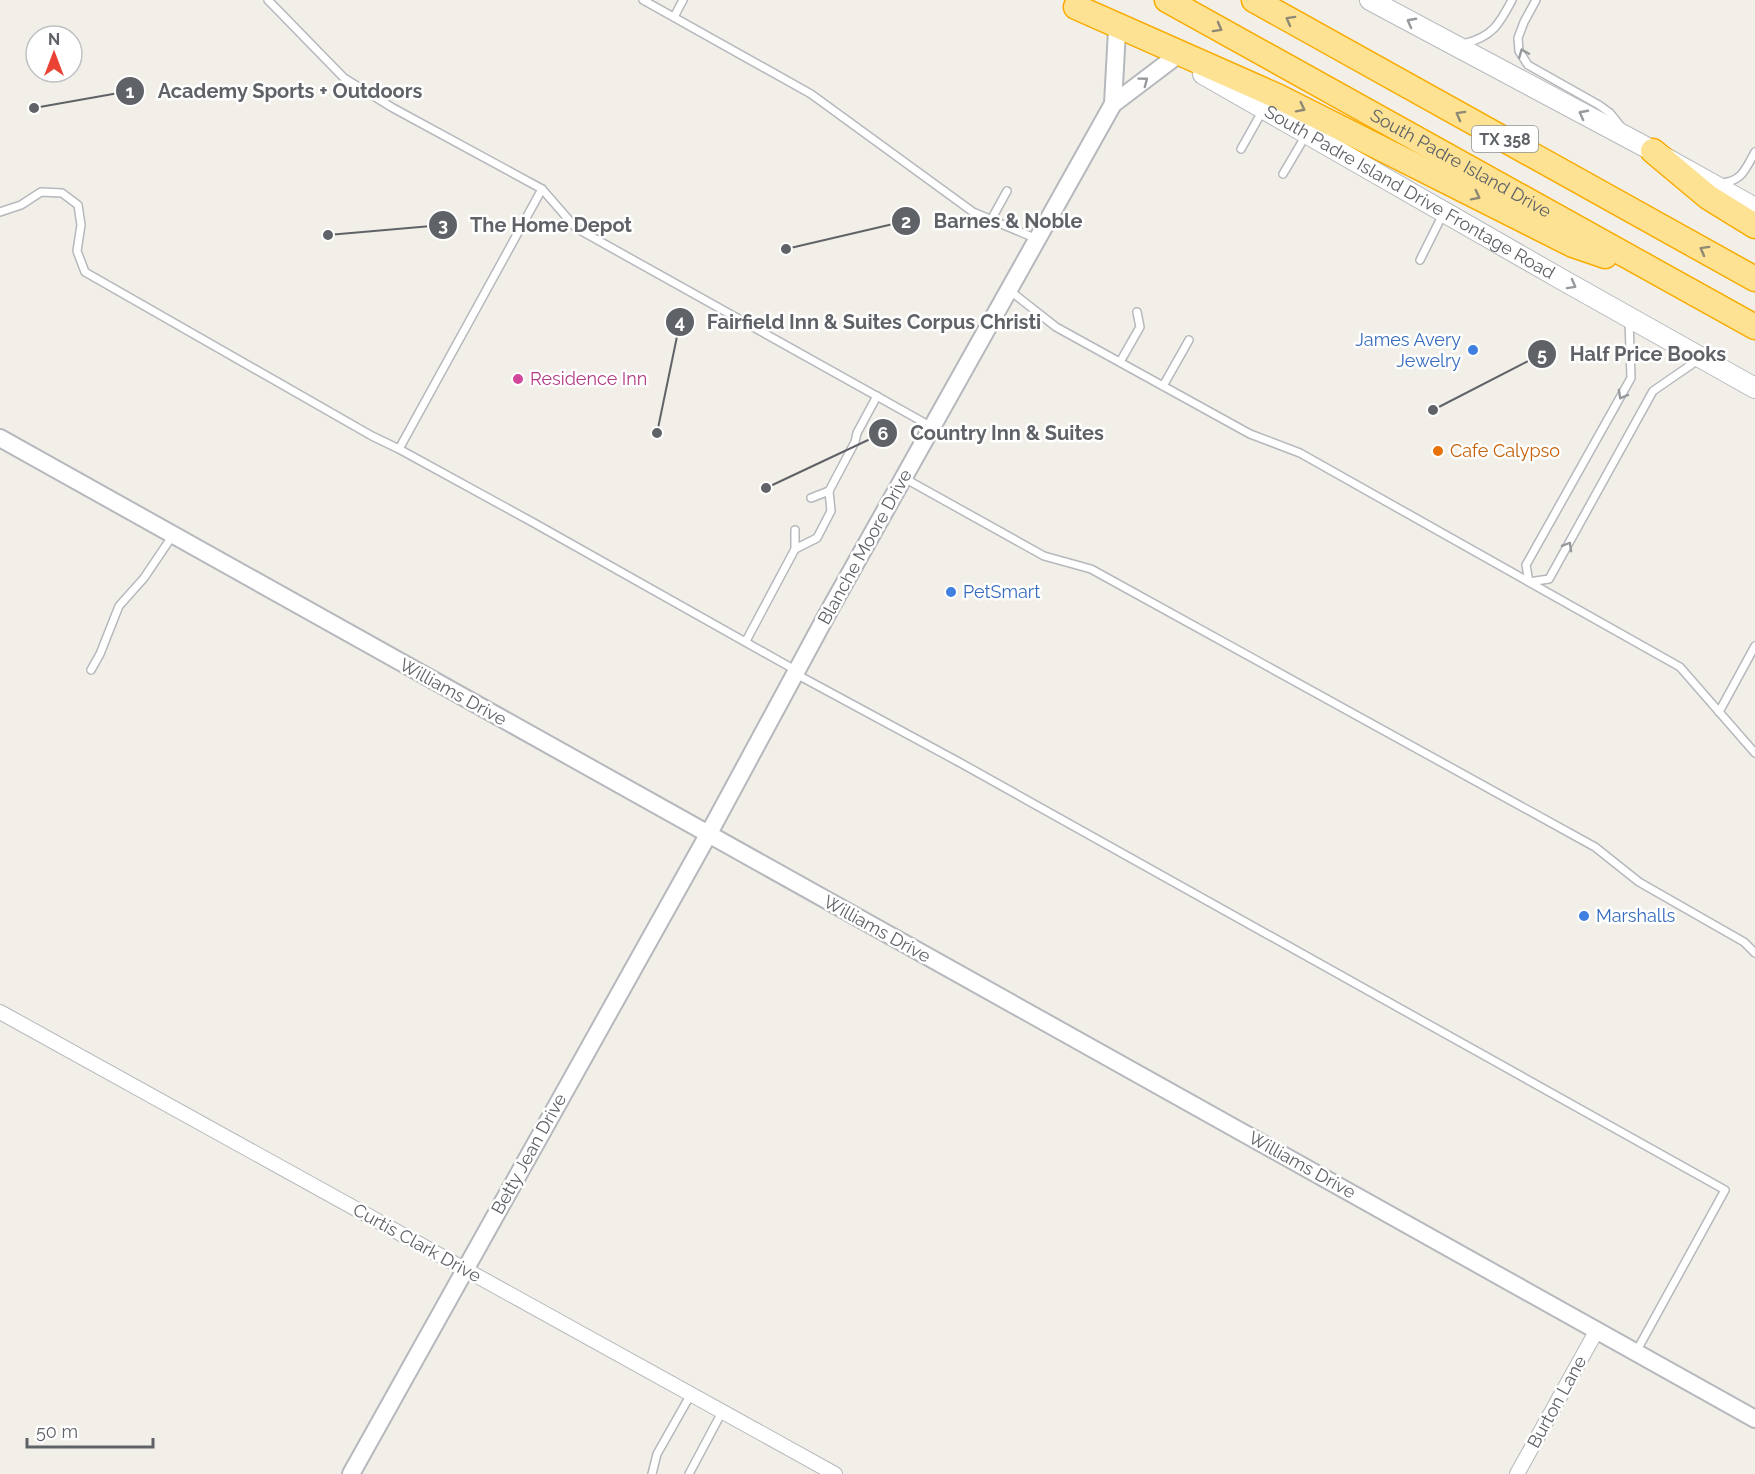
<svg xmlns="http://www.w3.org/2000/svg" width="1755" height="1474" font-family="Raleway,sans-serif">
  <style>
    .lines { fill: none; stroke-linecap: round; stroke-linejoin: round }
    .service-casing { stroke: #b5b8bc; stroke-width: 10 }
    .minor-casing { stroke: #b5b8bc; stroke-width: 16 }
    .tertiary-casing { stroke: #b5b8bc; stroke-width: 20 }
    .secondary-casing { stroke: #b6babf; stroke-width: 22 }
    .motorway-casing { stroke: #f9ab00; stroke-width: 27 }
    .service { stroke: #fff; stroke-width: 7 }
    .minor { stroke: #fff; stroke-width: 14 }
    .tertiary { stroke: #fff; stroke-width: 16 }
    .secondary { stroke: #fff; stroke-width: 20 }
    .motorway { stroke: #fde293; stroke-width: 24 }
    .oneway { stroke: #8e8975 }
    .oneway2 { stroke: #979a9d }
    .shop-dot { fill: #3f7fe0; stroke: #fff; stroke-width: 2 }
    .hotel-dot { fill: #d1479c; stroke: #fff; stroke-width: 2 }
    .food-dot { fill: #e8710a; stroke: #fff; stroke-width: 2 }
    .labels { text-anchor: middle; stroke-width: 5; stroke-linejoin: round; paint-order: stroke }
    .shield { fill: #fff; stroke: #8f9295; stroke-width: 1.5 }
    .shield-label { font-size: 16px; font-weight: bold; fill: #5f6368 }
    .street-label { font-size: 18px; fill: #5f6368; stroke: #fff }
    .shop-label { font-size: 18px; fill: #366cbe; stroke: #fff; text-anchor: start }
    .hotel-label { font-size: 18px; fill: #b23c85; stroke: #fff; text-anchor: start }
    .food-label { font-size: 18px; fill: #c56008; stroke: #fff; text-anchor: start }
    .leader { fill: none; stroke: #5f6368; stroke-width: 2 }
    .callout-dot { fill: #5f6368; stroke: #fff; stroke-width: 2 }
    .mark-label { font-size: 18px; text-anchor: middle; font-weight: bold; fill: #fff }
    .callout-label { font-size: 20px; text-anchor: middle; font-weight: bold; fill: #5f6368; stroke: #fff; stroke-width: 5; stroke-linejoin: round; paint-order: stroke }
  </style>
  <rect width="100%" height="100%" fill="#f1efe8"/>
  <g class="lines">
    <defs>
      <g id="service">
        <path d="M268 0 344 78 393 108 542 189 576 228 932 427"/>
        <path d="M643 0 811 94 973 212 1037 239"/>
        <path d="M1536 0 1524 22 1518 38 1519 51 1528 65 1599 105 1610 113 1622 128"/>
        <path d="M674 17 683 0"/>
        <path d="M1463 44C1492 37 1499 25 1512 0"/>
        <path d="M1241 149 1263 110"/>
        <path d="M1283 174 1306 135"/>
        <path d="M1719 183C1742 182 1745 170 1755 152"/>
        <path d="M0 212 21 205 41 192 62 193 78 205 81 225 77 251 85 272 372 436 399 449 534 523 797 671"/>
        <path d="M991 220 1007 191"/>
        <path d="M1420 260 1443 214"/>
        <path d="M1009 290 1056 327 1250 434 1300 453 1680 667 1755 753"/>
        <path d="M1629 320 1631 378 1526 565 1529 582 1549 579 1653 391 1698 360"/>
        <path d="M1120 362 1140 327 1137 312"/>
        <path d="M1163 386 1189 340"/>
        <path d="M399 449 542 189"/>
        <path d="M904 478 1044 556 1091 569 1595 847 1639 882 1744 942 1755 953"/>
        <path d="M811 498 829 491"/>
        <path d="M795 549V530"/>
        <path d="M746 641 795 549 817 538 831 511 829 491 855 442 857 433 877 396"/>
        <path d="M91 670 100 654 119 606 144 578 173 535"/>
        <path d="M796 674 957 761 1725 1190 1636 1352"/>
        <path d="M1719 712 1755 646"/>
        <path d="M652 1474 657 1454 691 1394"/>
        <path d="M689 1474 722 1412"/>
      </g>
      <g id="minor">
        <path d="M0 1012 835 1474"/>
        <path d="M1517 1474 1597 1330"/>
      </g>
      <g id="tertiary">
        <path d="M1113 104 1117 30"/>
        <path d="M0 438 1755 1419"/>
        <path d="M351 1474 708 835 830 609 1113 104 1175 57"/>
      </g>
      <g id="secondary">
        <path d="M1370 0 1653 151 1755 208"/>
        <path id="s1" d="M1203 74 1561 279 1755 388"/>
      </g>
      <g id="motorway">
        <path id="s2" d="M1167 0 1755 327"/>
        <path d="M1254 0 1755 279"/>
        <path d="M1076 7 1277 96 1573 245 1605 256"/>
        <path d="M1653 151 1708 197 1755 226"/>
      </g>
    </defs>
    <use href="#service" class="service-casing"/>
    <use href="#minor" class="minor-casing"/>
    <use href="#tertiary" class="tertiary-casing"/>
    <use href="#secondary" class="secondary-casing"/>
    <use href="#motorway" class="motorway-casing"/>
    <use href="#service" class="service"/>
    <use href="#minor" class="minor"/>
    <use href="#tertiary" class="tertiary"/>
    <use href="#secondary" class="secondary"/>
    <use href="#motorway" class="motorway"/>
  </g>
  <defs><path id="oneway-chevron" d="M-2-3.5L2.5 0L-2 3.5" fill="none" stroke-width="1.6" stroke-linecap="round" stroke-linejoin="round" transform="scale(1.5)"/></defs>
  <g class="oneway">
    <use href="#oneway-chevron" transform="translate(1290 20) rotate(-151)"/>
    <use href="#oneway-chevron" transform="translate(1218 28) rotate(29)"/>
    <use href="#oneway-chevron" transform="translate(1301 108) rotate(27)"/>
    <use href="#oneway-chevron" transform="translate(1460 115) rotate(-151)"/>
    <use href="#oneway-chevron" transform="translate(1476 196) rotate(27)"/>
    <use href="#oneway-chevron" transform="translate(1704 250) rotate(-151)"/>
  </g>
  <g class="oneway2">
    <use href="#oneway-chevron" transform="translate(1411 22) rotate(-152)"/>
    <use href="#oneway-chevron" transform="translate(1523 53) rotate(-112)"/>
    <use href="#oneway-chevron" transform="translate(1144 81) rotate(-37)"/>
    <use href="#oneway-chevron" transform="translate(1583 114) rotate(-152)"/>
    <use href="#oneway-chevron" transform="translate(1572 285) rotate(29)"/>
    <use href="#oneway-chevron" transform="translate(1622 395) rotate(119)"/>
    <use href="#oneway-chevron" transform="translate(1568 546) rotate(-60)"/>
  </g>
  <g class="shop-dot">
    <circle cx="1473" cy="350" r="6"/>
    <circle cx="951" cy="592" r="6"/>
    <circle cx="1584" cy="916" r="6"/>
  </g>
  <circle class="hotel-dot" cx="518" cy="379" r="6"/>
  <circle class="food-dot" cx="1438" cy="451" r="6"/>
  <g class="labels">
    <rect class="shield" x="1472" y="126" width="66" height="26" rx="4.5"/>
    <g class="shield-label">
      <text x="1505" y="145">TX 358</text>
    </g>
    <g class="street-label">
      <text dy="6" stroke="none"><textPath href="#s2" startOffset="336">South Padre Island Drive</textPath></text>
      <text dy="6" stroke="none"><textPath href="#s1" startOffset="238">South Padre Island Drive Frontage Road</textPath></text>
      <text transform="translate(865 547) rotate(-61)" y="6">Blanche Moore Drive</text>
      <text transform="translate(453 692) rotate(29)" y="6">Williams Drive</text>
      <text transform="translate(877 929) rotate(29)" y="6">Williams Drive</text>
      <text transform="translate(529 1154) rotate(-61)" y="6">Betty Jean Drive</text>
      <text transform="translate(1302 1165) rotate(29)" y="6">Williams Drive</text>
      <text transform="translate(417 1243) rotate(29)" y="6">Curtis Clark Drive</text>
      <text transform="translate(1557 1402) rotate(-61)" y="6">Burton Lane</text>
    </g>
    <g class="shop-label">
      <text x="1461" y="346" text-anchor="end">James Avery<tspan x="1461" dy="21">Jewelry</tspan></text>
      <text x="963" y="598">PetSmart</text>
      <text x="1596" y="922">Marshalls</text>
    </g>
    <g class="hotel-label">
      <text x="530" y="385">Residence Inn</text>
    </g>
    <g class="food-label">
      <text x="1450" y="457">Cafe Calypso</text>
    </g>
  </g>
  <path class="leader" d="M34 108L130 91M786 249L906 221M328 235L443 225M657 433L680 322M1433 410L1542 354M766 488L883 433"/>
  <g class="callout-dot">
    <circle cx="34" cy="108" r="6"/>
    <circle cx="786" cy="249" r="6"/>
    <circle cx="328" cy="235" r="6"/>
    <circle cx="657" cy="433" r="6"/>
    <circle cx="1433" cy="410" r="6"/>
    <circle cx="766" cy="488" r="6"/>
    <circle cx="130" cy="91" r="15"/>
    <circle cx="906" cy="221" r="15"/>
    <circle cx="443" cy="225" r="15"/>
    <circle cx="680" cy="322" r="15"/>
    <circle cx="1542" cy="354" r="15"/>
    <circle cx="883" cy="433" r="15"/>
  </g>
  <g class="mark-label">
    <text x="130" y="98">1</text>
    <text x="906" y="228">2</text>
    <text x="443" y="231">3</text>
    <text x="680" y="328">4</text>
    <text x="1542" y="361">5</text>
    <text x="883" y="440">6</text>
  </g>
  <g class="callout-label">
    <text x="290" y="98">Academy Sports + Outdoors</text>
    <text x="1008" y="228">Barnes &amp; Noble</text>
    <text x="551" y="232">The Home Depot</text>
    <text x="874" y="329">Fairfield Inn &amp; Suites Corpus Christi</text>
    <text x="1648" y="361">Half Price Books</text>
    <text x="1007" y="440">Country Inn &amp; Suites</text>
  </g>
  <g transform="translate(54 54)"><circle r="28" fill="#ffffff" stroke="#bfc1c3" stroke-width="1.5"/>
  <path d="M0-4.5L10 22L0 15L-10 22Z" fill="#ea4335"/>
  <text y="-9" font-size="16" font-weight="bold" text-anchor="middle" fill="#5f6368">N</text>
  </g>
  <path d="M27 1438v9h126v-9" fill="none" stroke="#5f6368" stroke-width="3"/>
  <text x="36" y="1438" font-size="18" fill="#5f6368" stroke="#ffffff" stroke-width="4.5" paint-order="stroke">50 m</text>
</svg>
